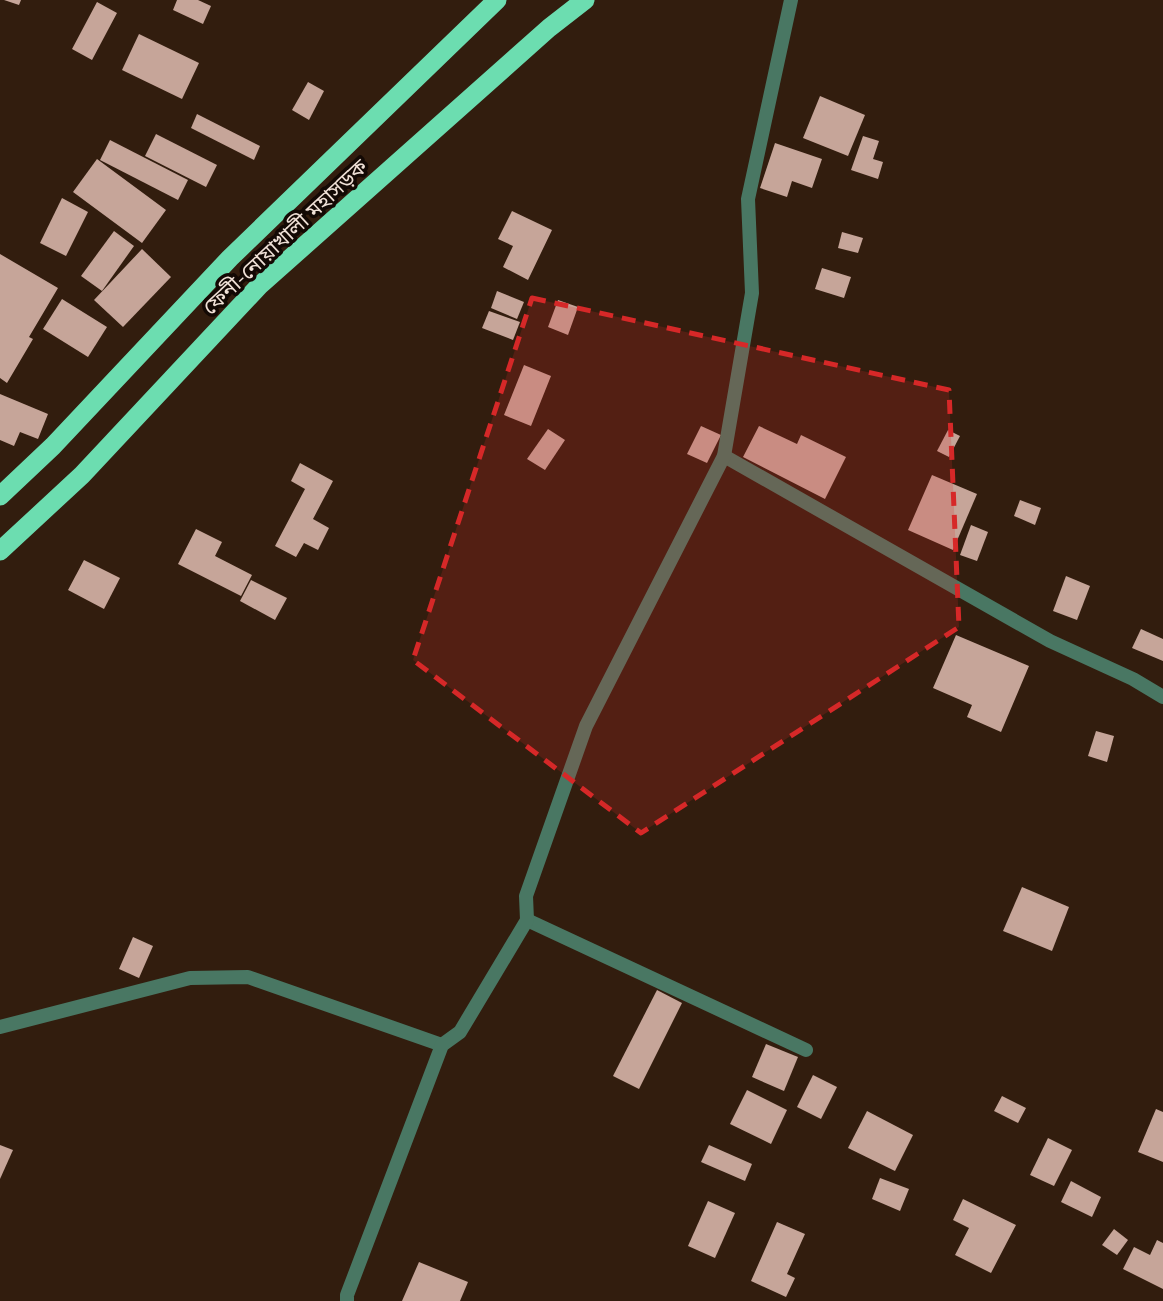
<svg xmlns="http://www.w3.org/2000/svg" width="1163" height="1301" font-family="Montserrat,'Noto Sans Bengali',sans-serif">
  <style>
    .building { fill: #c6a599 }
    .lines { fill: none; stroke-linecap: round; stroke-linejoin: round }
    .minor { stroke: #497763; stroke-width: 14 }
    .trunk { stroke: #6cddb0; stroke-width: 19 }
    .marked { fill: #d62828; fill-opacity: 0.2; stroke: #d62828; stroke-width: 5; stroke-dasharray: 14 9; stroke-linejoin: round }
    .labels { text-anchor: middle; stroke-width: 7; stroke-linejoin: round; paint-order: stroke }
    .street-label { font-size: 21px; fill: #f0e1d7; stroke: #130904 }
  </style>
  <rect width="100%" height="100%" fill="#321d0e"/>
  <g class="building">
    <path d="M4 0H21L19 5Z"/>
    <path d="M177 0H198L211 6 203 24 173 10Z"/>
    <path d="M97 2 117 13 92 60 72 49Z"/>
    <path d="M139 34 199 63 182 99 122 70Z"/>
    <path d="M308 82 324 91 309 120 292 110Z"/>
    <path d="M820 96 865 115 848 156 803 138Z"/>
    <path d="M197 114 260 146 254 160 191 128Z"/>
    <path d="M156 134 217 165 206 187 145 156Z"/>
    <path d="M863 136 879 141 873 159 883 162 878 179 851 170Z"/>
    <path d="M110 140 188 180 178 200 100 160Z"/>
    <path d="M775 143 822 159 812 188 792 181 787 197 760 188Z"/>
    <path d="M97 159 166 210 142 243 73 192Z"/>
    <path d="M62 198 88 212 66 256 40 243Z"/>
    <path d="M512 211 552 230 528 280 503 267 513 246 498 239Z"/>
    <path d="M114 231 134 246 102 291 81 276Z"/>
    <path d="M842 232 863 238 858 253 838 248Z"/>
    <path d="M142 249 171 277 123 327 94 300Z"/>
    <path d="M0 254 58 288 29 337 33 339 7 383 0 378Z"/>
    <path d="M822 268 851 277 844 298 815 289Z"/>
    <path d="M497 291 524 302 517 319 491 308Z"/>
    <path d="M62 299 107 327 88 357 43 329Z"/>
    <path d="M558 300 578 307 568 335 548 327Z"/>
    <path d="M489 311 520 322 513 340 482 328Z"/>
    <path d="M524 365 551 376 531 426 504 415Z"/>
    <path d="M0 394 48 414 38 439 20 432 14 446 0 440Z"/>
    <path d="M701 426 721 435 707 463 687 454Z"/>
    <path d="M759 426 797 444 801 435 846 457 825 499 743 457Z"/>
    <path d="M548 429 565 440 545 470 527 459Z"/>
    <path d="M948 430 960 436 949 457 937 451Z"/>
    <path d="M300 463 333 481 313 519 329 528 318 550 304 543 296 557 275 546 305 489 291 481Z"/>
    <path d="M932 475 977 494 953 550 908 530Z"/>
    <path d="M1020 500 1041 508 1035 525 1014 516Z"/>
    <path d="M971 525 988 532 977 561 960 555Z"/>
    <path d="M196 529 222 542 215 556 252 575 241 596 178 564Z"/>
    <path d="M84 560 120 578 104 609 68 590Z"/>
    <path d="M1066 576 1090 586 1077 620 1053 611Z"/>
    <path d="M251 580 287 598 275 620 240 601Z"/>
    <path d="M1141 629 1163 639V661L1132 648Z"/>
    <path d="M956 635 1029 666 1001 732 967 717 972 705 933 688Z"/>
    <path d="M1096 731 1114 736 1107 762 1088 756Z"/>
    <path d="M1022 887 1069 907 1052 951 1003 931Z"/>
    <path d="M133 937 153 946 139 978 119 969Z"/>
    <path d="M657 990 682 1003 639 1089 613 1076Z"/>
    <path d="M766 1044 798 1057 784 1091 752 1077Z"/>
    <path d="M813 1075 837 1087 821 1119 797 1107Z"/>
    <path d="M747 1090 787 1110 771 1144 730 1124Z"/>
    <path d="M1002 1096 1026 1108 1018 1123 994 1111Z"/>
    <path d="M1156 1109 1163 1112V1162L1138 1152Z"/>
    <path d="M867 1111 913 1135 895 1171 848 1148Z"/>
    <path d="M1048 1138 1072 1150 1054 1186 1030 1175Z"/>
    <path d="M0 1145 13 1150 0 1179Z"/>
    <path d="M709 1145 752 1164 745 1181 701 1162Z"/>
    <path d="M880 1178 909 1189 900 1211 872 1199Z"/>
    <path d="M1071 1181 1101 1197 1092 1217 1061 1202Z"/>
    <path d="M963 1199 1016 1225 991 1273 955 1255 969 1228 953 1220Z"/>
    <path d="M708 1201 735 1213 715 1258 688 1246Z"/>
    <path d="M777 1222 805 1234 787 1274 795 1278 786 1297 751 1281Z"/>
    <path d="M1114 1229 1128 1240 1117 1255 1102 1245Z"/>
    <path d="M1157 1240 1163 1243V1289L1123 1269 1134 1247 1150 1255Z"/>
    <path d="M419 1262 468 1282 460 1301H402Z"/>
  </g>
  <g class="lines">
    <g class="minor">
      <path d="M724 456 1050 641 1133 679 1163 697"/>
      <path d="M527 920 806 1050"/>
      <path d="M0 1027 190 978 248 977 442 1045"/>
      <path d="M347 1301V1295L442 1045 460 1032 527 920 526 896 586 726 724 456 752 293 748 199 791 0"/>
    </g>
    <g class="trunk">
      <path d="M0 496 53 446 230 258 497 0"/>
      <path d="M0 551 82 475 259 286 549 28 585 0"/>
    </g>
  </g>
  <path class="marked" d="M532 298 949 390 959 627 641 833 413 660Z"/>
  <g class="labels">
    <g class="street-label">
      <text transform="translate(285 237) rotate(-43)" y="7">ফেনী-নোয়াখালী মহাসড়ক</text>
    </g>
  </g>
</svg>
